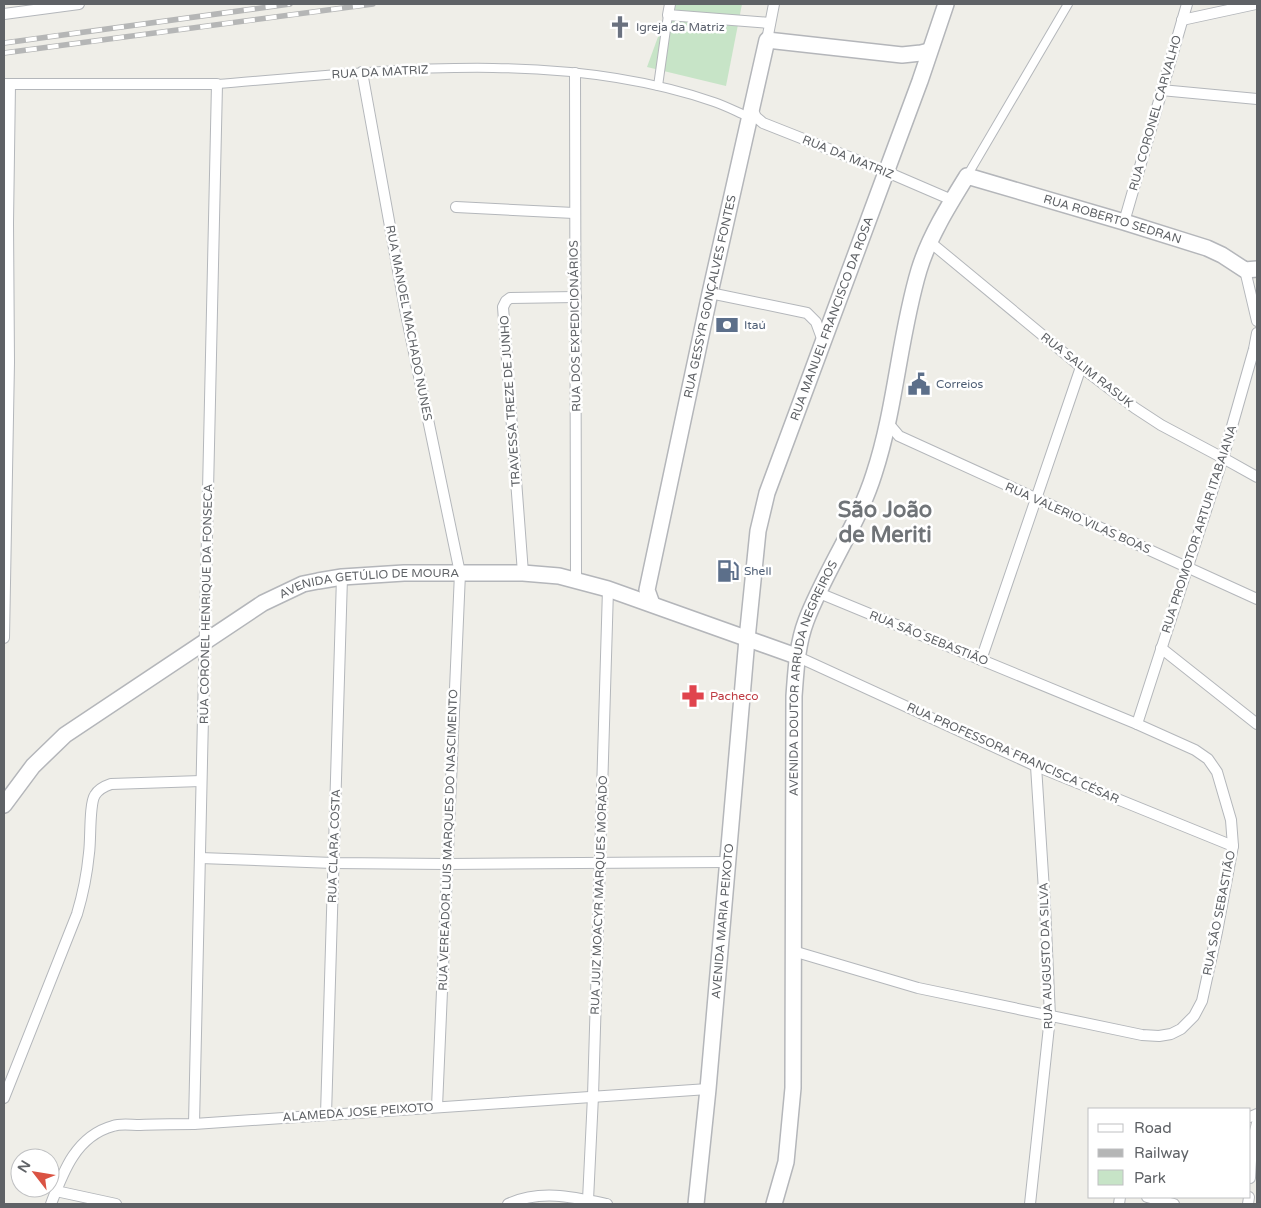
<svg xmlns="http://www.w3.org/2000/svg" width="1261" height="1208" font-family="'Varela Round',sans-serif">
  <style>
    .green { fill: #c7e4c7 }
    .lines { fill: none; stroke-linecap: round; stroke-linejoin: round }
    .pedestrian-casing { stroke: #b4b7bb; stroke-width: 10 }
    .minor-casing { stroke: #b4b7bb; stroke-width: 12 }
    .secondary-casing { stroke: #b4b6ba; stroke-width: 18 }
    .pedestrian { stroke: #fff; stroke-width: 8 }
    .minor { stroke: #fff; stroke-width: 10 }
    .secondary { stroke: #fff; stroke-width: 15 }
    .rail-casing { stroke: #b5b6b6; stroke-width: 5.5 }
    .rail { stroke: #fff; stroke-width: 4; stroke-dasharray: 11; stroke-linecap: butt }
    .labels { text-anchor: middle; stroke-width: 5; stroke-linejoin: round; paint-order: stroke }
    .worship-label { font-size: 12px; fill: #5b616d; stroke: #fff; text-anchor: start }
    .street-label { font-size: 12px; fill: #5f6266; stroke: #fff }
    .service-label { font-size: 12px; fill: #4e5e75; stroke: #fff; text-anchor: start }
    .health-label { font-size: 12px; fill: #be3a42; stroke: #fff; text-anchor: start }
    .town-label { font-size: 22px; font-weight: bold; fill: #707478; stroke: #fff }
  </style>
  <rect width="100%" height="100%" fill="#efeee8"/>
  <path class="green" d="M670 4H742L726 86 647 67Z"/>
  <g class="lines">
    <defs>
      <g id="pedestrian">
        <path d="M217 84C378 71 559 48 714 102 726 106 737 112 749 117"/>
        <path d="M658 86 668 15"/>
        <path d="M967 176 1068 4"/>
      </g>
      <g id="minor">
        <path d="M670 4 668 15 770 23"/>
        <path d="M4 14 79 4"/>
        <path d="M1182 20 1256 4"/>
        <path d="M767 40 774 4"/>
        <path d="M362 72 405 309 460 573 437 1107"/>
        <path d="M575 73 576 579"/>
        <path d="M4 84H217L194 1124"/>
        <path d="M1161 90 1257 99"/>
        <path d="M751 107 756 117 763 123 887 172 952 200"/>
        <path d="M456 207 574 213"/>
        <path d="M1124 222 1187 4"/>
        <path d="M930 242 1081 367 1135 408 1161 425 1223 458 1257 477"/>
        <path d="M1245 270 1257 321"/>
        <path d="M710 293 807 313 816 322 823 341"/>
        <path d="M888 423 899 436 1257 599"/>
        <path d="M523 573 503 307 506 301 510 298 576 297"/>
        <path d="M4 638 9 362 8 223 10 84"/>
        <path d="M1161 648 1257 724"/>
        <path d="M796 656 1036 766 1233 846"/>
        <path d="M981 660 1081 367"/>
        <path d="M1137 724 1223 458 1254 349 1257 333"/>
        <path d="M200 858 333 863 447 864 727 862"/>
        <path d="M793 951 918 988 1142 1035 1159 1036 1171 1034 1181 1029 1194 1016 1202 1001 1217 932 1233 846 1231 820 1217 772 1208 759 1195 750 1137 724 819 593"/>
        <path d="M4 1098 77 914C83 894 87 874 89 853 91 840 89 804 95 795 98 790 105 786 111 784L201 781"/>
        <path d="M326 1115 342 577"/>
        <path d="M1250 1117 1257 1114"/>
        <path d="M1250 1178 1252 1143 1257 1123"/>
        <path d="M56 1191 116 1204"/>
        <path d="M1147 1197 1174 1204"/>
        <path d="M588 1200 593 1096 608 589"/>
        <path d="M51 1204C63 1172 76 1136 113 1126 121 1123 131 1125 140 1125 158 1124 176 1124 194 1124L708 1089"/>
        <path d="M508 1204C540 1189 574 1197 607 1204"/>
        <path d="M1030 1204 1050 1017 1045 906 1036 766"/>
        <path d="M1119 1204 1120 1197"/>
        <path d="M1248 1204 1249 1197"/>
      </g>
      <g id="secondary">
        <path id="s1" d="M652 604 647 590 710 293 767 40 902 55 921 53 929 51"/>
        <path id="s2" d="M4 805 33 766 65 735 263 603 303 584 318 581 342 577 404 573H523L559 576 608 589 796 656"/>
        <path id="s3" d="M696 1204 708 1089 747 639 758 531 767 493 920 81 946 4"/>
        <path id="s4" d="M774 1204 786 1162 793 1088 794 696C796 670 797 645 806 621 825 571 858 525 874 474 896 407 899 337 919 270 929 237 949 205 967 176L1124 222 1207 248 1222 255 1245 270 1257 269"/>
      </g>
    </defs>
    <use href="#pedestrian" class="pedestrian-casing"/>
    <use href="#minor" class="minor-casing"/>
    <use href="#secondary" class="secondary-casing"/>
    <use href="#pedestrian" class="pedestrian"/>
    <use href="#minor" class="minor"/>
    <use href="#secondary" class="secondary"/>
    <defs>
      <g id="rail">
        <path d="M4 43 290 4"/>
        <path d="M4 53 373 4"/>
      </g>
    </defs>
    <use href="#rail" class="rail-casing"/>
    <use href="#rail" class="rail"/>
  </g>
  <defs>
    <symbol id="church-bare" viewBox="-9 -9 18 18"><path d="M-1.2-6h2.4v3.5h3.3v2.4h-3.3V6h-2.4V-.1h-3.3v-2.4h3.3Z" fill="#6b7280" stroke="#fff" stroke-width="2.5" paint-order="stroke"/></symbol>
    <symbol id="bank-bare" viewBox="-9 -9 18 18"><path d="M-6-4H6V4H-6ZM0-2.3a2.3 2.3 0 1 0 0 4.6a2.3 2.3 0 1 0 0-4.6Z" fill="#5c6f8a" stroke="#fff" stroke-width="2.5" paint-order="stroke"/></symbol>
    <symbol id="civic-bare" viewBox="-9 -9 18 18"><path d="M-.6-6.5H3V-4.5H.6V-3L4-1V1h2V6H-6V1h2V-1L-.6-3ZM-1.2 2.5V6h2.4V2.5Z" fill="#5c6f8a" stroke="#fff" stroke-width="2.5" paint-order="stroke"/></symbol>
    <symbol id="fuel-bare" viewBox="-9 -9 18 18"><path d="M-5.5-6h7V0h2V4h1.3V-2.5L3-4.5l.8-.8L6-3V5H2.5V1h-1V6h-7ZM-4.2-4.7v3.2H.2V-4.7Z" fill="#5c6f8a" stroke="#fff" stroke-width="2.5" paint-order="stroke"/></symbol>
    <symbol id="pharmacy-bare" viewBox="-9 -9 18 18"><path d="M-2-6h4v4h4v4h-4v4h-4v-4h-4v-4h4Z" fill="#e0444e" stroke="#fff" stroke-width="2.5" paint-order="stroke"/></symbol>
  </defs>
  <g fill-rule="evenodd">
    <use href="#church-bare" x="604" y="11" width="32" height="32"/>
    <use href="#bank-bare" x="711" y="309" width="32" height="32"/>
    <use href="#civic-bare" x="903" y="368" width="32" height="32"/>
    <use href="#fuel-bare" x="712" y="555" width="32" height="32"/>
    <use href="#pharmacy-bare" x="677" y="680" width="32" height="32"/>
  </g>
  <g class="labels">
    <g class="worship-label">
      <text x="636" y="31">Igreja da Matriz</text>
    </g>
    <g class="street-label">
      <text transform="translate(380 72) rotate(-3)" y="4">RUA DA MATRIZ</text>
      <text transform="translate(1155 113) rotate(-74)" y="4">RUA CORONEL CARVALHO</text>
      <text transform="translate(848 157) rotate(22)" y="4">RUA DA MATRIZ</text>
      <text dy="4" stroke="none"><textPath href="#s4" startOffset="1215">RUA ROBERTO SEDRAN</textPath></text>
      <text dy="4" stroke="none"><textPath href="#s1" startOffset="315">RUA GESSYR GONÇALVES FONTES</textPath></text>
      <text dy="4" stroke="none"><textPath href="#s3" startOffset="901">RUA MANUEL FRANCISCO DA ROSA</textPath></text>
      <text transform="translate(409 323) rotate(79)" y="4">RUA MANOEL MACHADO NUNES</text>
      <text transform="translate(575 326) rotate(-91)" y="4">RUA DOS EXPEDICIONÁRIOS</text>
      <text transform="translate(1087 370) rotate(38)" y="4">RUA SALIM RASUK</text>
      <text transform="translate(510 401) rotate(-94)" y="4">TRAVESSA TREZE DE JUNHO</text>
      <text transform="translate(1078 518) rotate(24)" y="4">RUA VALERIO VILAS BOAS</text>
      <text transform="translate(1199 529) rotate(-72)" y="4">RUA PROMOTOR ARTUR ITABAIANA</text>
      <text dy="4" stroke="none"><textPath href="#s2" startOffset="441">AVENIDA GETÚLIO DE MOURA</textPath></text>
      <text transform="translate(206 604) rotate(-89)" y="4">RUA CORONEL HENRIQUE DA FONSECA</text>
      <text transform="translate(929 638) rotate(22)" y="4">RUA SÃO SEBASTIÃO</text>
      <text dy="4" stroke="none"><textPath href="#s4" startOffset="531">AVENIDA DOUTOR ARRUDA NEGREIROS</textPath></text>
      <text transform="translate(1013 753) rotate(24)" y="4">RUA PROFESSORA FRANCISCA CÉSAR</text>
      <text transform="translate(448 840) rotate(-88)" y="4">RUA VEREADOR LUIS MARQUES DO NASCIMENTO</text>
      <text transform="translate(334 846) rotate(-88)" y="4">RUA CLARA COSTA</text>
      <text transform="translate(599 895) rotate(-88)" y="4">RUA JUIZ MOACYR MARQUES MORADO</text>
      <text transform="translate(1219 913) rotate(-79)" y="4">RUA SÃO SEBASTIÃO</text>
      <text dy="4" stroke="none"><textPath href="#s3" startOffset="284">AVENIDA MARIA PEIXOTO</textPath></text>
      <text transform="translate(1046 956) rotate(-92)" y="4">RUA AUGUSTO DA SILVA</text>
      <text transform="translate(358 1112) rotate(-4)" y="4">ALAMEDA JOSE PEIXOTO</text>
    </g>
    <g class="service-label">
      <text x="744" y="329">Itaú</text>
      <text x="936" y="388">Correios</text>
      <text x="744" y="575">Shell</text>
    </g>
    <g class="health-label">
      <text x="710" y="700">Pacheco</text>
    </g>
    <g class="town-label">
      <text x="885" y="517">São João<tspan x="885" dy="25">de Meriti</tspan></text>
    </g>
  </g>
  <rect width="1261" height="1208" fill="none" stroke="#5f6266" stroke-width="10"/>
  <rect x="1088" y="1108" width="162" height="90" fill="#ffffff" stroke="#bfc0c2"/>
  <rect x="1098" y="1124" width="25" height="8" fill="#ffffff" stroke="#bfc0c2"/>
  <text x="1134" y="1133" font-size="15" fill="#5f6266">Road</text>
  <rect x="1098" y="1149" width="25" height="8" fill="#b5b6b6" stroke="#bfc0c2"/>
  <text x="1134" y="1158" font-size="15" fill="#5f6266">Railway</text>
  <rect x="1098" y="1170" width="25" height="15" fill="#c7e4c7" stroke="#bfc0c2"/>
  <text x="1134" y="1183" font-size="15" fill="#5f6266">Park</text>
  <g transform="translate(35 1173) rotate(301)"><circle r="24" fill="#ffffff" stroke="#bfc0c2"/>
  <path d="M0-4L9 19L0 12L-9 19Z" fill="#da5343"/>
  <text y="-8" font-size="14" font-weight="bold" text-anchor="middle" fill="#5f6266">N</text>
  </g>
</svg>
